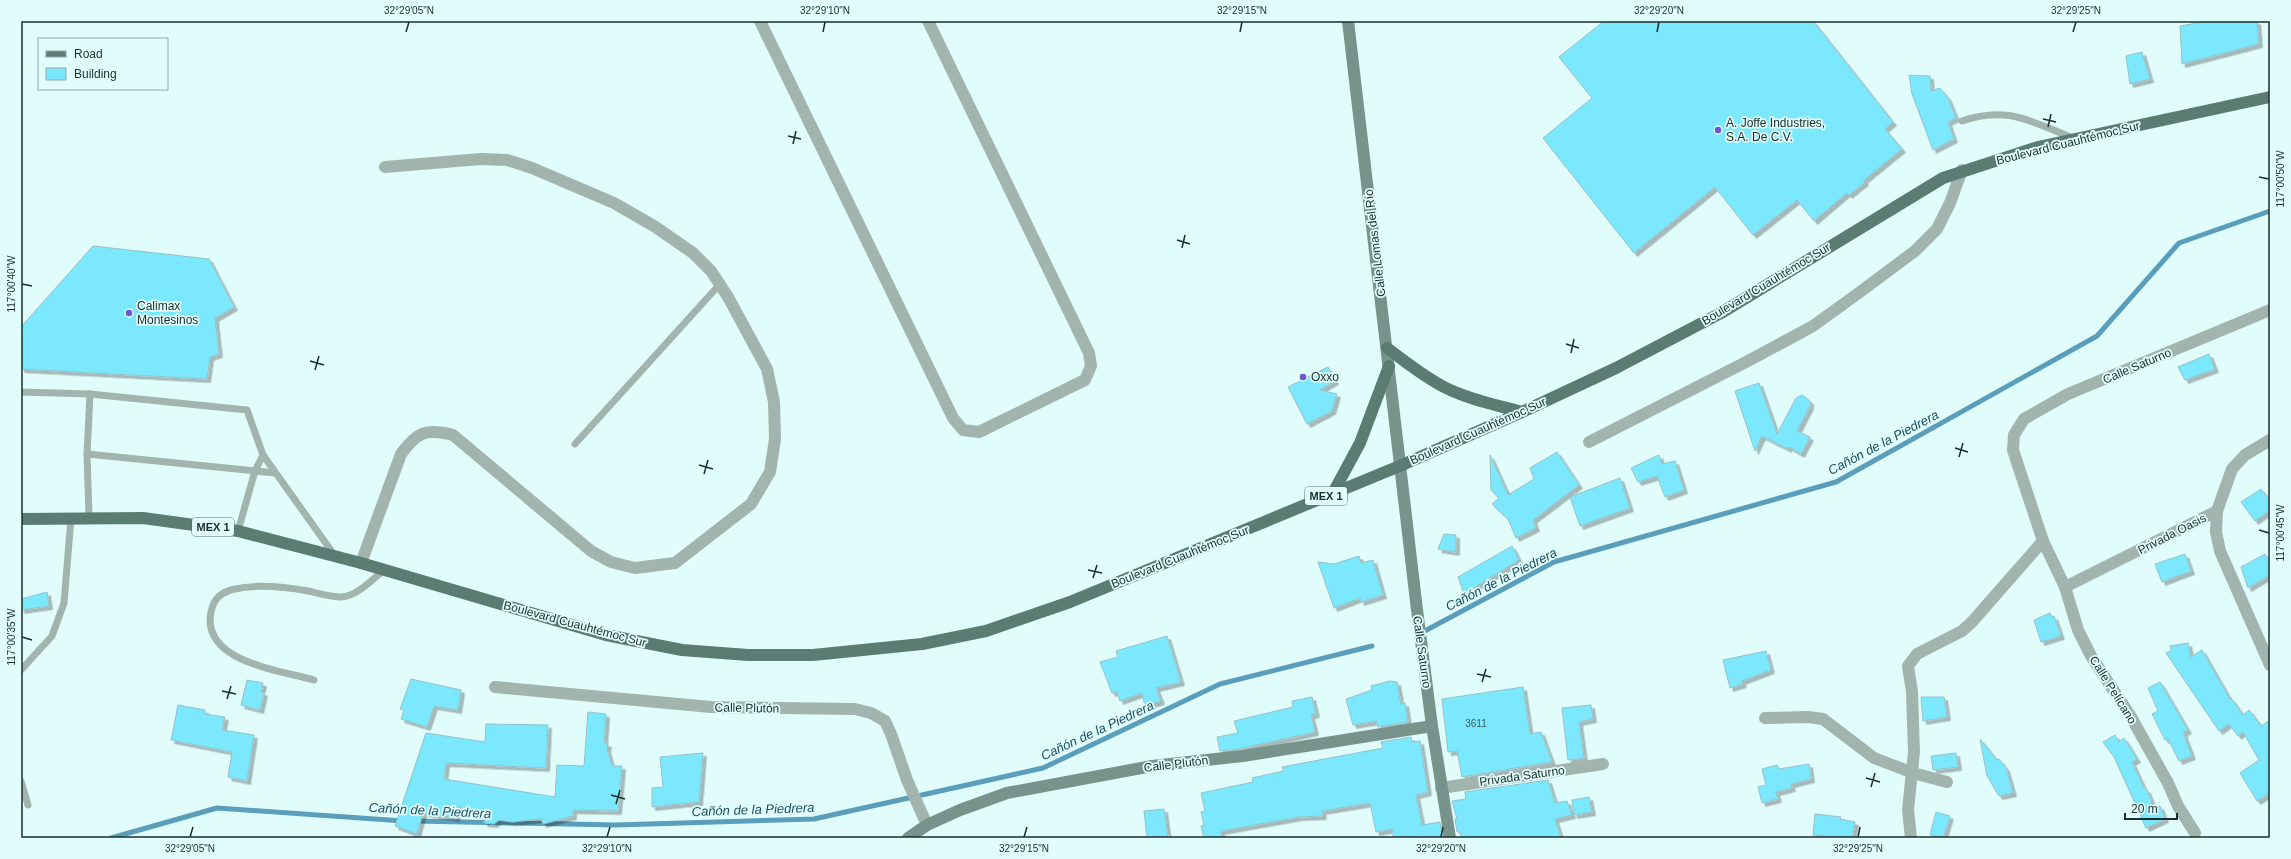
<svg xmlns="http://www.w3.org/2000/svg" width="2291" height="859" font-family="Helvetica,sans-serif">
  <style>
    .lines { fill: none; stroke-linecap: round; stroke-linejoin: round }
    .stream { stroke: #5b9ebb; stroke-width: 5 }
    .building { fill: #7ce8fd; stroke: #94c1ca; filter: url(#shadow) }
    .lane { stroke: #a2b4ae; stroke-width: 7 }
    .street { stroke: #a2b4ae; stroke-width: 12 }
    .secondary { stroke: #78938b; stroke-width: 12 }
    .primary { stroke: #5b7c72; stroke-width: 12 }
    .ticks { fill: none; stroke: #1b2d2c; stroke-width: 1.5 }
    .poi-dot { fill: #6c56d0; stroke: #e1fdfb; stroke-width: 1.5 }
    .labels { text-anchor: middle; stroke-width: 3.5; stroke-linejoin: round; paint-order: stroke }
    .number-label { font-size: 10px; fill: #335c60 }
    .shield { fill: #e1fdfb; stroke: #566b6a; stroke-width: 1 }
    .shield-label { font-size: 11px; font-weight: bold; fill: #1b2d2c }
    .poi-label { font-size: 12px; fill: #1b2d2c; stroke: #e1fdfb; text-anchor: start }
    .street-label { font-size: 12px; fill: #1b2d2c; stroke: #e1fdfb }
    .water-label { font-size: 13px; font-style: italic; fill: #1b4d62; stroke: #e1fdfb }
    .neatline { fill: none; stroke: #1b2d2c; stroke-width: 1.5 }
    .ticks-label { font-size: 10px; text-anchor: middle; fill: #1b2d2c }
  </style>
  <defs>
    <filter id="shadow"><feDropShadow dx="3.5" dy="3.5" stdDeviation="0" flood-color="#0004"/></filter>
  </defs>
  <rect width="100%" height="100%" fill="#e1fdfb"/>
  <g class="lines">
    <g class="stream">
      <path d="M1421 633 1554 562 1836 482 2097 336 2179 243 2270 211"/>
      <path d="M415 821 616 825 814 819 1043 768 1220 684 1372 646"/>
      <path d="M111 838 217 808 403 821"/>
    </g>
  </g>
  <g class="building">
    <path d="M1604 21H1813L1893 122 1885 129 1902 149 1864 180 1865 182 1849 195 1847 193 1814 221 1797 200 1753 235 1715 187 1634 253 1543 138 1592 98 1559 57Z"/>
    <path d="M2208 21H2257L2259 44 2182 64 2180 26Z"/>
    <path d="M2142 52 2150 79 2130 84 2126 56Z"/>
    <path d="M1909 75 1930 76 1931 91 1940 88 1948 98 1956 118 1948 122 1954 139 1933 150 1912 94Z"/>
    <path d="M93 246 209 259 234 307 215 318 219 354 210 357 207 379 21 369V327Z"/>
    <path d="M2209 354 2215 369 2185 380 2178 367Z"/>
    <path d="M1328 367 1335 381 1320 390 1337 394 1332 411 1307 424 1288 387Z"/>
    <path d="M1759 383 1777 434 1796 398 1802 395 1810 401V406L1797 431 1810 437 1801 454 1789 447 1788 449 1762 436 1755 451 1735 391Z"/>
    <path d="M1557 452 1579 485 1533 520 1536 528 1516 538 1508 519 1492 504 1499 498 1491 490 1490 455 1508 495 1534 479 1530 468Z"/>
    <path d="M1659 455 1662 464 1675 461 1684 490 1665 497 1657 476 1638 482 1631 468Z"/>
    <path d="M1620 478 1630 508 1580 526 1570 497Z"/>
    <path d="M2261 489 2270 501V510L2255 521 2241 502Z"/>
    <path d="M1444 534 1456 535V552L1438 549Z"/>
    <path d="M1512 546 1519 560 1464 594 1458 577Z"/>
    <path d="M2185 554 2191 571 2162 582 2155 564Z"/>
    <path d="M2265 554 2270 562V575L2248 588 2241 567Z"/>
    <path d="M1359 556 1361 563 1373 560 1383 595 1361 602 1360 598 1334 608 1318 562 1334 564Z"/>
    <path d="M47 592 49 606 21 610V599Z"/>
    <path d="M2050 613 2052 617 2054 616 2061 636 2041 642 2034 620Z"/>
    <path d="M1167 636 1181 682 1156 688 1161 701 1145 706 1142 693 1120 701 1117 692 1112 693 1100 662 1118 657 1116 651Z"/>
    <path d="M2188 643 2191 657 2202 650 2230 699 2231 698 2243 715 2249 710 2261 726 2270 720V793L2257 801 2240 773 2259 760 2243 732 2238 736 2229 724 2219 731 2166 653 2171 651 2170 646Z"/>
    <path d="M1766 651 1771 670 1742 681 1743 684 1730 688 1723 660Z"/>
    <path d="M411 679 461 690 458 710 434 706 427 727 401 719 404 710 400 709Z"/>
    <path d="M247 680 263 683 261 692 264 693 260 710 241 705Z"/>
    <path d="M1390 681 1397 682 1401 704 1405 703 1408 722 1378 727 1377 721 1353 725 1346 699 1372 690 1371 686Z"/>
    <path d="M2160 682 2188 730 2184 732V735L2192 756 2179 761 2168 739 2165 740 2152 714 2158 711 2148 688Z"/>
    <path d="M1523 687 1530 734 1541 732 1552 762 1462 777 1457 751 1448 752 1442 699Z"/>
    <path d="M1312 697 1316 714 1311 715 1315 732 1239 749 1220 751 1217 737 1238 733 1234 721 1293 707 1292 701Z"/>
    <path d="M1921 697H1944L1947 717 1923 721Z"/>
    <path d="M178 705 205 710V714L225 717 222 730 254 735 247 781 228 777 232 752 171 740Z"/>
    <path d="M1591 705 1593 719 1579 722 1584 758 1568 760 1562 708Z"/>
    <path d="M588 712 606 714 604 743 608 744 607 749 612 766H622L618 811 573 810V816L543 824 541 819 512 822 499 820 494 824 484 823 485 815 458 807 456 818 423 813 417 834 395 826 426 733 485 742 486 724 548 725 546 768 446 763 444 779 555 797 557 765 584 766Z"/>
    <path d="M2115 735 2119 742 2124 738 2137 759 2132 762 2144 788 2147 790 2154 808 2160 806 2165 819 2146 828 2114 757 2103 742Z"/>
    <path d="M1411 737 1412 742 1420 741 1428 792 1416 795 1422 825 1440 822 1442 836 1393 838V829L1376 832 1370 803 1322 811 1323 816 1299 817 1221 831 1222 838H1204L1201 826 1204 825 1201 812 1205 811 1201 793 1253 782 1252 778 1284 771 1282 767 1383 748 1381 742Z"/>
    <path d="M1980 739 1997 760 1999 759 2006 768 2013 793 1999 796 1987 776Z"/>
    <path d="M703 753 699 802 652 807V788L663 787 660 757Z"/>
    <path d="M1956 753 1958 767 1933 770 1931 756Z"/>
    <path d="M1809 764 1811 779 1791 784 1792 788 1776 792 1778 799 1762 803 1758 787 1766 785 1762 769 1777 765 1779 769Z"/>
    <path d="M1548 780 1555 803 1567 801 1572 815 1555 819 1561 838H1462L1460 832H1457L1455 819H1457L1452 801 1466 799 1465 792Z"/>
    <path d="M1589 797 1592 812 1574 815 1572 800Z"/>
    <path d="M1164 809 1168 838H1147L1144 811Z"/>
    <path d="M1936 812 1950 816 1943 838 1930 835Z"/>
    <path d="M1815 814 1841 817 1840 819 1855 822 1852 838 1813 835Z"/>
  </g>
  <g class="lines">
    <g class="lane">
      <path d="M1962 121C2007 105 2032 122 2073 138"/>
      <path d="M21 392 90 394 247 410 263 455 335 556"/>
      <path d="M575 444 720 284"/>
      <path d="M87 454 275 473"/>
      <path d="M89 517 87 454 90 394"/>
      <path d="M238 531 255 471 263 455"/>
      <path d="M21 670 52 636 64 603 71 518"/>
      <path d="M314 680C280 670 201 662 211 612 214 598 221 592 235 589 257 584 286 587 308 591 318 593 330 597 341 597 357 596 372 580 384 570"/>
      <path d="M21 781 28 805"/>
    </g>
    <g class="street">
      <path d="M760 21 953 418 963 430 979 432 1085 380 1091 366 1089 353 928 21"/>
      <path d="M2270 440 2245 455 2232 469 2217 511 2216 532 2220 551 2270 665"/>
      <path d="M1589 442 1748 361 1813 326 1860 292 1915 251 1937 229 1950 203 1962 170"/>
      <path d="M361 563 401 454C417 432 426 428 453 435L591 551 611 562 635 568 675 563 751 504 770 472 775 439 774 402 767 369 728 297 711 271 693 253 654 226 614 203 532 168 507 160 481 159 385 167"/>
      <path d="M2065 587 2217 511"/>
      <path d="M495 687 711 707 855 709 871 713 885 721 891 734 907 780 927 825"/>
      <path d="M1765 718 1808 717 1823 719 1874 758 1913 773 1947 782"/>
      <path d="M1441 788 1603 764"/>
      <path d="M2195 833 2178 806 2168 783 2131 717 2091 656 2078 630 2065 587 2043 541 2013 450 2014 435 2024 419 2068 394 2270 310"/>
      <path d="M1911 838 1908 810 1914 752 1912 692 1908 666 1917 654 1962 631 1971 623 2043 541"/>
    </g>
    <g class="secondary">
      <path d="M1348 21 1417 610 1432 726 1450 838"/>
      <path d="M908 838 927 825 960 810 1007 793 1152 766 1243 756 1432 726"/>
    </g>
    <g class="primary">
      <path d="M1387 348C1406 362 1424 377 1446 388 1470 400 1497 405 1522 412"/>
      <path d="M1333 493 1360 443 1389 366"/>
      <path d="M21 519 143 518 238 531 361 563 606 635 682 650 748 655H813L922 644 986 631 1070 602 1402 465 1522 412 1616 368 1721 313 1943 178 2038 147 2270 97"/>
    </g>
  </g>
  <path class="ticks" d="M406 32 409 22M823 32 825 22M1240 32 1242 22M1657 32 1659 22M2073 32 2076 22M2043 119 2056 122M2048 127 2051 114M788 136 801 139M793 144 796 131M2259 177 2269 179M1177 240 1190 244M1182 248 1185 235M22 284 32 286M1566 344 1579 348M1571 353 1574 339M310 361 324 365M315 370 319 356M1955 448 1968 452M1959 457 1963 443M699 465 713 469M704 474 708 460M2259 530 2269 533M1088 570 1102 573M1093 578 1097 565M22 637 32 640M1477 674 1491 677M1482 682 1486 669M222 691 236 694M227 699 231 686M1866 778 1880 782M1871 787 1875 773M611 795 625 799M616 804 620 790M190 837 193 827M607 837 610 827M1024 837 1027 827M1441 837 1443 827M1858 837 1860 827"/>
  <g class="poi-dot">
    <circle cx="1718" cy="130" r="4"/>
    <circle cx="129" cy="313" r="4"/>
    <circle cx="1303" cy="377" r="4"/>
  </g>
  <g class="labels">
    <g class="number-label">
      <text x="1476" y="727">3611</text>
    </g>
    <g class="shield">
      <rect x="1305" y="487" width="42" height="18" rx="3"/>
      <rect x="192" y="518" width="42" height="18" rx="3"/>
    </g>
    <g class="shield-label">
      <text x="1326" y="500">MEX 1</text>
      <text x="213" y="531">MEX 1</text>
    </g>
    <g class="poi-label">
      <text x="1726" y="127">A. Joffe Industries,<tspan x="1726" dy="14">S.A. De C.V.</tspan></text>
      <text x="137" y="310">Calimax<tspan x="137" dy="14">Montesinos</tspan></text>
      <text x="1311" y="381">Oxxo</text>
    </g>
    <g class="street-label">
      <text transform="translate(2068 143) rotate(-14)" y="4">Boulevard Cuauhtémoc Sur</text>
      <text transform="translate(1375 243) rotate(-97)" y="4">Calle Lomas del Río</text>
      <text transform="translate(1766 284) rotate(-31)" y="4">Boulevard Cuauhtémoc Sur</text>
      <text transform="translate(2137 366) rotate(-23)" y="4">Calle Saturno</text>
      <text transform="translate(1478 431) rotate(-24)" y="4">Boulevard Cuauhtémoc Sur</text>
      <text transform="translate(2172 534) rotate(-27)" y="4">Privada Oasis</text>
      <text transform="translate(1180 557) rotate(-22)" y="4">Boulevard Cuauhtémoc Sur</text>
      <text transform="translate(575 624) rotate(15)" y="4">Boulevard Cuauhtémoc Sur</text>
      <text transform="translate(1422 652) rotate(82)" y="4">Calle Saturno</text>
      <text transform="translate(2113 690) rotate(58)" y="4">Calle Pelícano</text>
      <text transform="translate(747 708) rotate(1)" y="4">Calle Plutón</text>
      <text transform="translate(1176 764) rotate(-7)" y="4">Calle Plutón</text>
      <text transform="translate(1522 776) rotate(-8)" y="4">Privada Saturno</text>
    </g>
    <g class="water-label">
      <text transform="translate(1883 442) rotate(-28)" y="5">Cañón de la Piedrera</text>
      <text transform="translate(1501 579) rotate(-27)" y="5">Cañón de la Piedrera</text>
      <text transform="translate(1097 730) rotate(-25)" y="5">Cañón de la Piedrera</text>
      <text transform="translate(753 809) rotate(-2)" y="5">Cañón de la Piedrera</text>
      <text transform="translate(430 810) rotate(3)" y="5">Cañón de la Piedrera</text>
    </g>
  </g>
  <rect width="2291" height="859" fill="none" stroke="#e1fdfb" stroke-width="44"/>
  <rect x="38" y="38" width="130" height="52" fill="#e1fdfb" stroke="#92aaa8"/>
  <rect x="46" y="51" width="20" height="6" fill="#5b7c72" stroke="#92aaa8"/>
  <text x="74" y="58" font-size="12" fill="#1b2d2c">Road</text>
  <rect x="46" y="68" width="20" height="12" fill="#7ce8fd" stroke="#92aaa8"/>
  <text x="74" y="78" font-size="12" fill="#1b2d2c">Building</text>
  <path d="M2125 813v6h52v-6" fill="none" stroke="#1b2d2c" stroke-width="2"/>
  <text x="2131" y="813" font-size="12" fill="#1b2d2c" stroke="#e1fdfb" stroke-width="3" paint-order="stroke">20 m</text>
  <rect x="22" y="22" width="2247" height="815" class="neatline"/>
  <g class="ticks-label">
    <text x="409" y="14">32°29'05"N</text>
    <text x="825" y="14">32°29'10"N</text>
    <text x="1242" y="14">32°29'15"N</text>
    <text x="1659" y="14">32°29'20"N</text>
    <text x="2076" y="14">32°29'25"N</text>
    <text transform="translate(2280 179) rotate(-90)" y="4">117°00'50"W</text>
    <text transform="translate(11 284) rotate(-90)" y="4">117°00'40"W</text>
    <text transform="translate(2280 533) rotate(-90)" y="4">117°00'45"W</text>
    <text transform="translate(11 637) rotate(-90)" y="4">117°00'35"W</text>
    <text x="190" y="852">32°29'05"N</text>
    <text x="607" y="852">32°29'10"N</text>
    <text x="1024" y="852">32°29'15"N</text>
    <text x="1441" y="852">32°29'20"N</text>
    <text x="1858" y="852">32°29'25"N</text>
  </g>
</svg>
